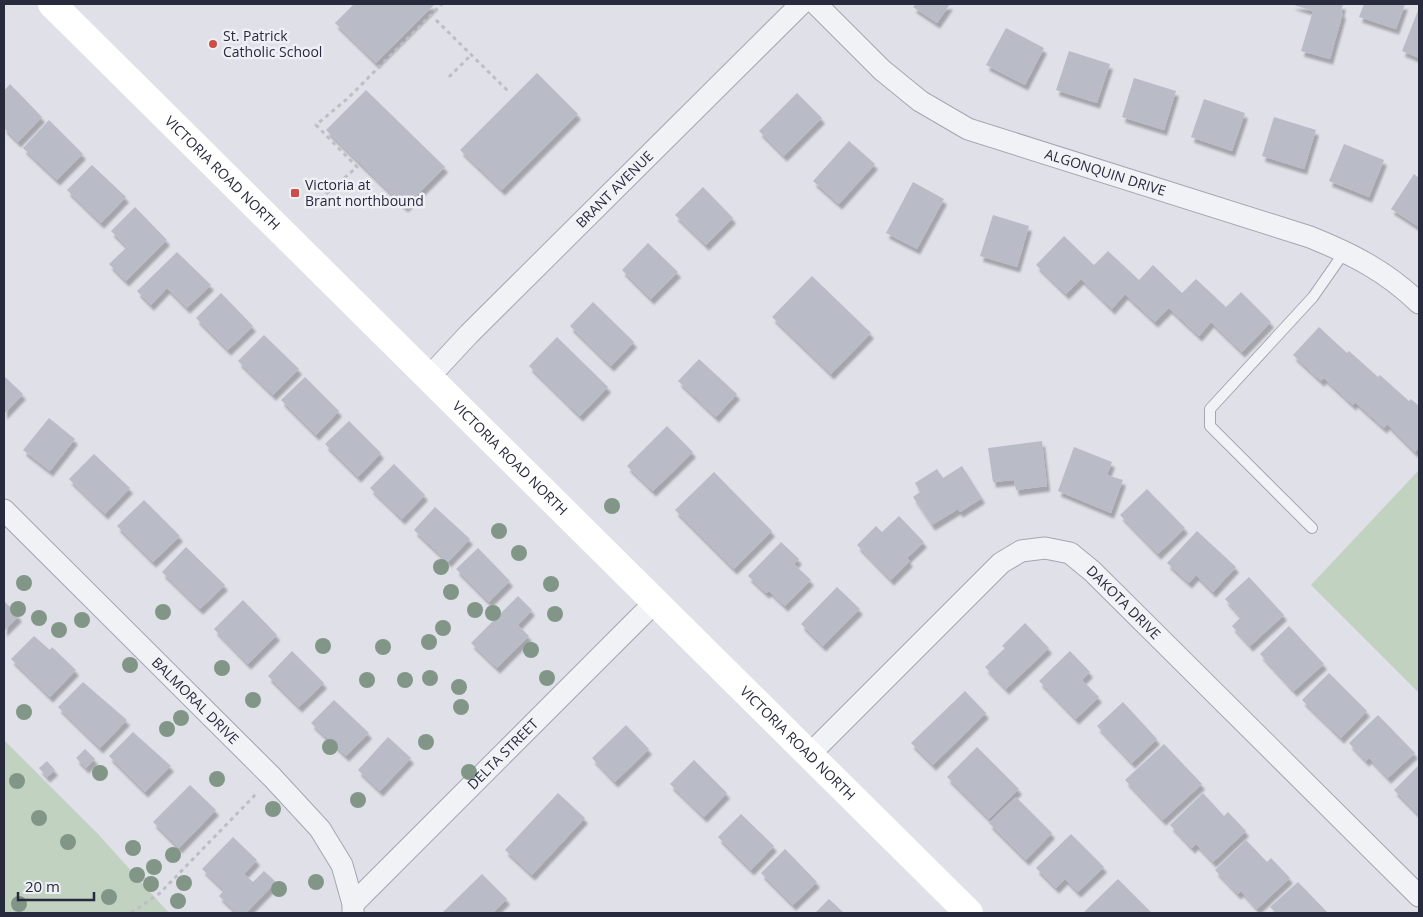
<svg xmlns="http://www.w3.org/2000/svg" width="1423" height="917" font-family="'Open Sans',sans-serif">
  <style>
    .green { fill: #c1d2c0 }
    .building { fill: #b9bbc7; filter: url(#shadow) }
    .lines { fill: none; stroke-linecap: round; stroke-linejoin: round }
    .lane-casing { stroke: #a4a6b2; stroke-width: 12 }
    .street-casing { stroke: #a4a6b2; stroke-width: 23 }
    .path { stroke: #bdbec6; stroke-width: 3; stroke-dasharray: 4 4; stroke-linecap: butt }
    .lane { stroke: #f1f2f6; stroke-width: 10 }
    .street { stroke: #f1f2f6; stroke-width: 21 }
    .secondary { stroke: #fff; stroke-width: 28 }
    .tree { fill: #829687 }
    .poi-dot { fill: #cb4f46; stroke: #eef0f5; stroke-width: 2 }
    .labels { text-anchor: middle; stroke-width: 5; stroke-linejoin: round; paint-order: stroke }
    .poi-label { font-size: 14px; fill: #282b3e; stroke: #eef0f5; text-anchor: start }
    .street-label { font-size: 14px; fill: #282b3e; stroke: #eef0f5 }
  </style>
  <defs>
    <filter id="shadow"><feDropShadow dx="3" dy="5.5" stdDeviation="1" flood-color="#0004"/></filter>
  </defs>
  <rect width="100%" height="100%" fill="#dfe0e8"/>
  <g class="green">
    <path d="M1419 470V693L1311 585Z"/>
    <path d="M4 740 98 834 169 913H4Z"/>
  </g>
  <g class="building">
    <path d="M354 4H435L376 63 335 23Z"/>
    <path d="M916 4H950L937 23 913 7Z"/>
    <path d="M1291 4H1343L1341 12 1343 13 1330 59 1301 51 1313 11Z"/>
    <path d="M1364 4H1405L1396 29 1359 17Z"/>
    <path d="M1419 8V58L1402 51Z"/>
    <path d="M1006 28 1044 48 1025 85 986 65Z"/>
    <path d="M1069 51 1110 64 1097 103 1056 90Z"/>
    <path d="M537 73 578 114 502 190 460 150Z"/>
    <path d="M1134 78 1176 91 1164 130 1122 117Z"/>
    <path d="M10 84 42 117 18 142 4 128V91Z"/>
    <path d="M366 90 445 167 405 207 326 130Z"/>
    <path d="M797 93 822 118 784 156 759 131Z"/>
    <path d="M1204 99 1245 113 1232 151 1191 137Z"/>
    <path d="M1274 117 1316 130 1304 169 1262 156Z"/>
    <path d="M49 120 83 154 57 180 23 148Z"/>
    <path d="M849 141 875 164 839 204 813 181Z"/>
    <path d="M1344 144 1384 160 1369 197 1329 181Z"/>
    <path d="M92 165 126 197 101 223 67 190Z"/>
    <path d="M1414 174 1419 178V227L1391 209Z"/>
    <path d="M913 182 944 199 917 249 886 233Z"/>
    <path d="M703 187 733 218 706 245 675 215Z"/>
    <path d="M135 207 167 240 126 281 109 264 127 247 111 231Z"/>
    <path d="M993 215 1029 226 1017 267 980 256Z"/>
    <path d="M1064 236 1094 265 1108 251 1139 280 1153 265 1182 293 1196 279 1226 307 1241 292 1271 322 1242 352 1211 322 1199 336 1169 308 1155 322 1125 294 1112 309 1081 279 1066 294 1036 265Z"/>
    <path d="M648 243 678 272 651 299 622 270Z"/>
    <path d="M177 252 211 285 187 308 167 288 151 305 137 291Z"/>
    <path d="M812 276 871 333 831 374 772 317Z"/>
    <path d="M221 293 253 326 228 350 196 318Z"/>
    <path d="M593 302 634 342 611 366 570 326Z"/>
    <path d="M1319 327 1347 353 1349 351 1378 377 1380 375 1409 401 1411 399 1419 406V447L1415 452 1387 424 1384 428 1355 402 1353 405 1324 378 1321 381 1293 355Z"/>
    <path d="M264 335 299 369 273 395 238 361Z"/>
    <path d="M557 337 608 387 580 416 529 366Z"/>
    <path d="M699 359 737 394 716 417 678 381Z"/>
    <path d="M4 376 23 394 4 414Z"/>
    <path d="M305 377 339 411 316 435 281 400Z"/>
    <path d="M49 418 75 439 50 471 23 450Z"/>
    <path d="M349 421 381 453 358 477 325 444Z"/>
    <path d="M667 426 693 452 653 491 627 466Z"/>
    <path d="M1042 441 1047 486 1016 490 1014 480 993 482 988 448Z"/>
    <path d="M1074 447 1112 462 1107 475 1123 480 1111 513 1058 491Z"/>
    <path d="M94 454 130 488 105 514 69 479Z"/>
    <path d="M394 464 425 495 402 519 370 488Z"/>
    <path d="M962 466 982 498 960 512 958 509 932 525 913 497 920 492 915 483 937 469 943 478Z"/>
    <path d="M714 472 772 531 734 569 675 510Z"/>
    <path d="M1147 489 1185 528 1158 554 1120 515Z"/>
    <path d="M144 500 180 536 153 562 117 526Z"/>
    <path d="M435 507 470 539 448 562 414 530Z"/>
    <path d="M899 516 924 542 907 558 910 561 891 580 857 545 876 526 882 532Z"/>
    <path d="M1197 531 1236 567 1213 592 1196 575 1189 583 1167 563Z"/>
    <path d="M781 542 799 559 794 564 811 580 785 606 769 591 766 593 748 576Z"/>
    <path d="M186 547 225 585 200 609 162 572Z"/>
    <path d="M478 548 510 581 489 602 456 569Z"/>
    <path d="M1249 577 1284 615 1250 646 1232 626 1241 617 1225 599Z"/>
    <path d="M837 587 860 609 823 646 801 624Z"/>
    <path d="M518 596 532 610 518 625 529 636 497 668 471 643Z"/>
    <path d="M243 600 277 635 248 664 214 629Z"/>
    <path d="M4 601 19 616 4 631Z"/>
    <path d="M1025 623 1049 648 1006 689 985 667 1005 648 1002 646Z"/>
    <path d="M1289 626 1324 664 1294 691 1260 654Z"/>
    <path d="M34 636 50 650 52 647 76 670 50 697 11 659Z"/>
    <path d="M292 651 324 683 299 707 268 676Z"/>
    <path d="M1070 651 1090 672 1082 680 1099 697 1076 719 1039 681Z"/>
    <path d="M1329 673 1367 711 1341 738 1302 700Z"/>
    <path d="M83 682 127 720 100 748 58 707Z"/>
    <path d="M965 691 986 713 933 765 911 743Z"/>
    <path d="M334 700 369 733 346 756 311 723Z"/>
    <path d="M1123 702 1157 739 1132 763 1097 726Z"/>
    <path d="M1378 715 1415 753 1388 778 1369 758 1366 761 1349 743Z"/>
    <path d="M626 725 649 749 615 782 592 758Z"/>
    <path d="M133 732 171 766 145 792 109 756Z"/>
    <path d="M388 737 411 758 380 791 358 770Z"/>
    <path d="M1164 744 1202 784 1163 820 1125 780Z"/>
    <path d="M977 747 1019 789 989 819 947 777Z"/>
    <path d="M85 749 95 759 86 768 76 758Z"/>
    <path d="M694 760 727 793 704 817 670 784Z"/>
    <path d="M47 761 55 770 47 777 39 768Z"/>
    <path d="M1419 765V815L1394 790Z"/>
    <path d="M190 785 216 810 179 848 153 822Z"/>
    <path d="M558 793 585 818 532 875 505 850Z"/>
    <path d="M1203 793 1224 816 1228 812 1246 831 1213 862 1196 844 1192 848 1170 825Z"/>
    <path d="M1016 797 1052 833 1026 860 989 823Z"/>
    <path d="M741 814 774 846 751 870 718 837Z"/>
    <path d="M1071 834 1104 867 1078 892 1065 879 1056 888 1036 868Z"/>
    <path d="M233 837 257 860 244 874 253 882 264 871 276 882 246 913H237L219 896 224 890 202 869Z"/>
    <path d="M1246 840 1267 862 1271 858 1290 878 1257 909 1241 891 1238 894 1215 870Z"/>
    <path d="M785 849 817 882 793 905 761 873Z"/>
    <path d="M482 874 507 899 493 913H442Z"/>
    <path d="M1118 879 1152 913H1083Z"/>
    <path d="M1298 882 1328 913H1276L1270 907Z"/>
    <path d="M829 899 844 913H815Z"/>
  </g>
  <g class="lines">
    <defs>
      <path id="lane" d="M1312 528 1210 426V409L1313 297 1345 251"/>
      <g id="street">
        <path id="s1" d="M816 4 882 70 920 101 968 129 1310 237C1352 254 1386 271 1419 303"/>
        <path id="s2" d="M429 377 469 334 801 4"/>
        <path id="s3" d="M4 510 272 777 320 829 342 865 353 904V913"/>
        <path id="s4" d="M810 754 1001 563 1021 551 1045 548 1070 553 1092 571 1419 896"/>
        <path id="s5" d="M353 904 654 603"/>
      </g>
    </defs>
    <use href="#lane" class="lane-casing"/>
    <use href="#street" class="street-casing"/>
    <g class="path">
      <path d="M436 20 509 92"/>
      <path d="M449 77 471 55"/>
      <path d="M320 199 357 167 316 125 347 99 442 4"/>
      <path d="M131 913 160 893 256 794"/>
    </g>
    <use href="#lane" class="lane"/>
    <use href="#street" class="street"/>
    <path class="secondary" id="s6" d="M52 4 969 913"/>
  </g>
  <g class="tree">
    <circle cx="612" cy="506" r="8"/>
    <circle cx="499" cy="531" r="8"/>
    <circle cx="519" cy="553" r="8"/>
    <circle cx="441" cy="567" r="8"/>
    <circle cx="24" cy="583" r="8"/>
    <circle cx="551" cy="584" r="8"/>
    <circle cx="451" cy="592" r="8"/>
    <circle cx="18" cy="609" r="8"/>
    <circle cx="475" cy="610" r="8"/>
    <circle cx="163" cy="612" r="8"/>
    <circle cx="493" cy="613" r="8"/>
    <circle cx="555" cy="614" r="8"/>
    <circle cx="39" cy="618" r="8"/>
    <circle cx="82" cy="620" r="8"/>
    <circle cx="443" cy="628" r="8"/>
    <circle cx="59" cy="630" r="8"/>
    <circle cx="429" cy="642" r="8"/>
    <circle cx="323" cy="646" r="8"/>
    <circle cx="383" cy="647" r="8"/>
    <circle cx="531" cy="650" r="8"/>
    <circle cx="130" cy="665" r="8"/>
    <circle cx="222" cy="668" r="8"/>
    <circle cx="430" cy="678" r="8"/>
    <circle cx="547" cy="678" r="8"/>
    <circle cx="367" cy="680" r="8"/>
    <circle cx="405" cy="680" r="8"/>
    <circle cx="459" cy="687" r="8"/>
    <circle cx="253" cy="700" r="8"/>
    <circle cx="461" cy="707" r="8"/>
    <circle cx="24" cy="712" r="8"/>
    <circle cx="181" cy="718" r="8"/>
    <circle cx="167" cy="729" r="8"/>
    <circle cx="426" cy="742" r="8"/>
    <circle cx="330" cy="747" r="8"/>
    <circle cx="469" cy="772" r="8"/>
    <circle cx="100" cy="773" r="8"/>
    <circle cx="217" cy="779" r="8"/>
    <circle cx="17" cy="781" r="8"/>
    <circle cx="358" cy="800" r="8"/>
    <circle cx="273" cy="809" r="8"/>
    <circle cx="39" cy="818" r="8"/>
    <circle cx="68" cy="842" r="8"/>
    <circle cx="133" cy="848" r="8"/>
    <circle cx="173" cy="855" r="8"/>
    <circle cx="154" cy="867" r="8"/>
    <circle cx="137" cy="875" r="8"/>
    <circle cx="316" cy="882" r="8"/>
    <circle cx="184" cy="883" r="8"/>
    <circle cx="151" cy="884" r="8"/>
    <circle cx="279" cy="889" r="8"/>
    <circle cx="109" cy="897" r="8"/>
    <circle cx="178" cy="901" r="8"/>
    <circle cx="19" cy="904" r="8"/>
  </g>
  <g class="poi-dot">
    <circle cx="213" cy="44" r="5"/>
    <rect x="290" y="188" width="10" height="10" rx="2.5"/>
  </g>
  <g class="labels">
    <g class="poi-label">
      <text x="223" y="41">St. Patrick<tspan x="223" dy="16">Catholic School</tspan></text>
      <text x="305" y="190">Victoria at<tspan x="305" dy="16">Brant northbound</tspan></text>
    </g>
    <g class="street-label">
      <text dy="5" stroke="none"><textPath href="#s1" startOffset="342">ALGONQUIN DRIVE</textPath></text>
      <text dy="5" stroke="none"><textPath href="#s6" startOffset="240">VICTORIA ROAD NORTH</textPath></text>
      <text dy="5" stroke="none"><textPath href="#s2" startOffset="264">BRANT AVENUE</textPath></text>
      <text dy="5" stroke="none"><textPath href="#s6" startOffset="645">VICTORIA ROAD NORTH</textPath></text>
      <text dy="5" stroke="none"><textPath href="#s4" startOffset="416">DAKOTA DRIVE</textPath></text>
      <text dy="5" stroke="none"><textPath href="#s3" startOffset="270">BALMORAL DRIVE</textPath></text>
      <text dy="5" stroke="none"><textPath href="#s6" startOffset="1050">VICTORIA ROAD NORTH</textPath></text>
      <text dy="5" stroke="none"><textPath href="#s5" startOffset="212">DELTA STREET</textPath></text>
    </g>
  </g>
  <rect width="1423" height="917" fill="none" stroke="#282b3e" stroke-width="10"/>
  <path d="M18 892v8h76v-8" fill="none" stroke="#282b3e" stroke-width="2.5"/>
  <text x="25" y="892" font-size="15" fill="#282b3e" stroke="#eef0f5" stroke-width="4" paint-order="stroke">20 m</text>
</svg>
